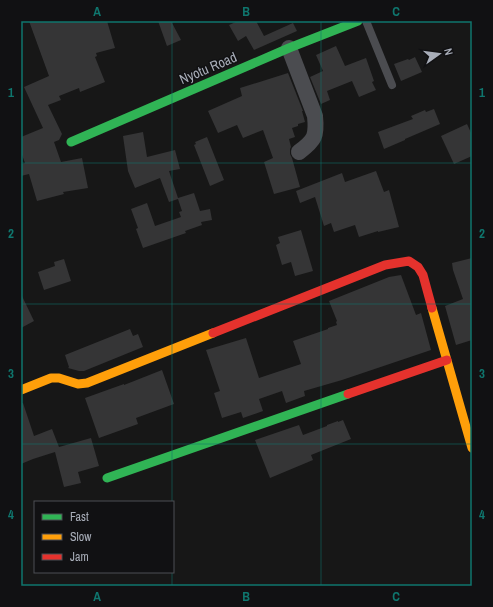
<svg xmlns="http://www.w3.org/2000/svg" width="493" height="607" font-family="'Archivo Narrow',sans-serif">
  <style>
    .building { fill: #353536 }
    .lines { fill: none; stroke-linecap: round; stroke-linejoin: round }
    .lane { stroke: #4b4c50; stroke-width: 8 }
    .street { stroke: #4b4c50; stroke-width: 16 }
    .fast { stroke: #30b455; stroke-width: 9 }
    .slow { stroke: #ff9f0a; stroke-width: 9 }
    .jam { stroke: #e5322d; stroke-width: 9 }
    .grid { fill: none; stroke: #0f766e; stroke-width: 1; stroke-opacity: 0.55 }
    .labels { text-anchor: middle; stroke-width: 3; stroke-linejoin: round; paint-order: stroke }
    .street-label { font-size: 14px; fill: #a8adb8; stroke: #111113 }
    .neatline { fill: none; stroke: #0f766e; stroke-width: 1.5 }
    .grid-label { font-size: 13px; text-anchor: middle; font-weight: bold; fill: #0f766e }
  </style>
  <rect width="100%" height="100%" fill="#171717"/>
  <g class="building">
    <path d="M29 21H107L115 48 96 53 97 56 95 57 105 82 80 92 79 88 59 96 61 100 48 105 62 134 59 140 54 142 61 162 82 158 88 188 63 192 64 194 37 201 29 174 21 176V164L25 163 21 152V137L43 128 24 87 49 76Z"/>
    <path d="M158 21H171L181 40 167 46Z"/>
    <path d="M238 21H256L264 36 293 23 297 31 254 50 246 36 238 41 229 25Z"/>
    <path d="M336 46 345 66 366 58 374 81 372 82 376 90 359 97 352 81 327 91 330 100 321 104 310 77 323 71 316 55Z"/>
    <path d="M415 57 422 72 401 81 394 64 408 59 409 60Z"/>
    <path d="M288 73 303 111H302L305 122 298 124V126L292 128 295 137 289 139 291 147 290 149V154L292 158 300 187 274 194 264 162 273 158 263 130 243 138 237 125 218 133 208 111 242 96 240 88Z"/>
    <path d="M434 109 440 124 405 139V140L384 149 378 132 413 119 411 116 425 110 426 112Z"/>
    <path d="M467 124 472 135V156L454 164 441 136Z"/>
    <path d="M143 132 147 157 175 150 180 169 169 171 178 198 194 193 200 211 210 209 212 220 201 222 202 225 185 231 186 233 143 248 136 229 138 228 131 209 147 203 155 226 181 217 179 212 182 211 178 199 169 202 160 178 135 188 128 171 123 136Z"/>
    <path d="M207 137 224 180 210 186 194 145 196 144 195 142Z"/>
    <path d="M376 171 384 192 389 190 399 227 378 232V231L359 237 355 225 334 232 331 223 324 226 315 197 300 203 296 191 342 173 345 182Z"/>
    <path d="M301 230 313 271 295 276 291 262 282 265 276 245 280 243 278 237Z"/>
    <path d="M472 258V340L456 345 445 306 463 299 453 270 452 263Z"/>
    <path d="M64 259 71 281 44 290 38 272 55 266 54 262Z"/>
    <path d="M401 275 416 315 421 313 431 350 342 380 304 391 305 396 286 403 282 391 259 399 263 411 243 418 241 412 222 418 214 393 220 391 206 350 246 338 259 378 301 364 293 341 328 329V328L337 325 336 322 337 321 329 301 389 277Z"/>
    <path d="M21 294 34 321 21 328Z"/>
    <path d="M130 329 133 336 138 334 143 347 84 371H79L68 368 69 367 65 355Z"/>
    <path d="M162 370 174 404 136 418 138 424 99 438 85 398 124 384V385Z"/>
    <path d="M21 403H23L34 436 52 429 59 447 91 438 99 466 78 472 81 483 64 487 55 452 33 459 21 464Z"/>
    <path d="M343 420 351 439 311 455 313 460 270 478 255 440 299 425 303 435 327 426V425L338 421V422Z"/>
  </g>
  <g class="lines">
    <path class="lane" d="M366 21 392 85"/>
    <path class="street" d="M289 48 315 116C317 136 315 140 299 152"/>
    <g class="fast">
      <path d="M71 142 289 48 358 21"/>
      <path d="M107 478 348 394"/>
    </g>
    <g class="slow">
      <path d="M432 308 472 448"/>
      <path d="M21 390 51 378H59L78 384 87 383 213 333"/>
    </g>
    <g class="jam">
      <path d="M213 333 385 265 409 261 418 267 423 275 432 308"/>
      <path d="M348 394 447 360"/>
    </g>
  </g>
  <path class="grid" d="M172 21V502M321 21V586M21 163H472M21 304H472M21 444H472M172 572V586"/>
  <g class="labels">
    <g class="street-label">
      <text transform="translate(208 68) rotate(-23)" y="5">Nyotu Road</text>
    </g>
  </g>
  <rect width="493" height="607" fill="none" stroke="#111113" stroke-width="44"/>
  <rect x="34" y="501" width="140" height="72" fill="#111113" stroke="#4d4f55"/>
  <rect x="42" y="514" width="20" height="6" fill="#30b455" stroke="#4d4f55"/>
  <text x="70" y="521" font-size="12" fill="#a8adb8">Fast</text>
  <rect x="42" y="534" width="20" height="6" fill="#ff9f0a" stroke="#4d4f55"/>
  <text x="70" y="541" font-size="12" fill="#a8adb8">Slow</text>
  <rect x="42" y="554" width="20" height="6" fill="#e5322d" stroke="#4d4f55"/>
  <text x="70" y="561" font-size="12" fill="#a8adb8">Jam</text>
  <g transform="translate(439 54) rotate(76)" stroke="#111113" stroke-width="3" paint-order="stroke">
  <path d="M0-3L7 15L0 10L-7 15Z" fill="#a8adb8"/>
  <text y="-6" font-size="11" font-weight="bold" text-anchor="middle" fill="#a8adb8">N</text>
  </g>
  <rect x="22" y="22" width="449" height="563" class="neatline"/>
  <g class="grid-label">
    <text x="97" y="16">A</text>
    <text x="246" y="16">B</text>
    <text x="396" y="16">C</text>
    <text x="11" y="97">1</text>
    <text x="482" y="97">1</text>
    <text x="11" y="238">2</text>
    <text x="482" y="238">2</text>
    <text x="11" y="378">3</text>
    <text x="482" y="378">3</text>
    <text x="11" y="519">4</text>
    <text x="482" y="519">4</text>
    <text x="97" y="601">A</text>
    <text x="246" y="601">B</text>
    <text x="396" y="601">C</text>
  </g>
</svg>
